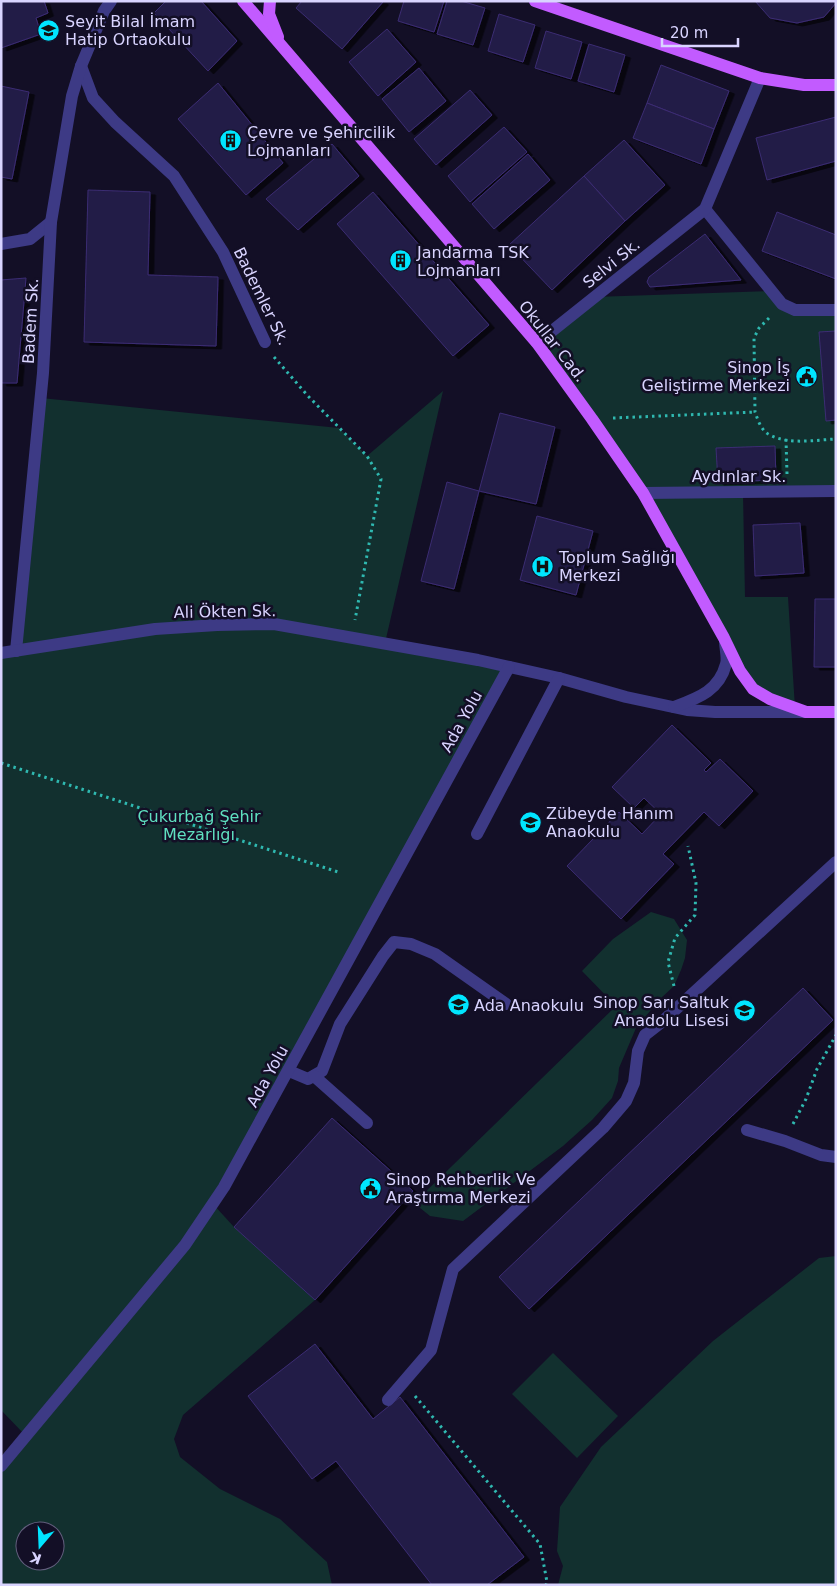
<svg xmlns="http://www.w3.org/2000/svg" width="837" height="1586" font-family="'DejaVu Sans',sans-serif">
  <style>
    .green { fill: #12302f; fill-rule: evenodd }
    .building { fill: #241b47; stroke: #3b2d73; filter: url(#shadow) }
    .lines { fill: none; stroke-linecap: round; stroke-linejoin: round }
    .path { stroke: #2fb8b0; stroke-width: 3; stroke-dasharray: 2.5 4; stroke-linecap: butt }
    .minor { stroke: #3d3a85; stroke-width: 12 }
    .major { stroke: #c25bff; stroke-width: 12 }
    .labels { text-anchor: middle; stroke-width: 5; stroke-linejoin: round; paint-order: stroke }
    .poi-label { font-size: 16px; fill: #d9d4ff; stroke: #130f26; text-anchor: start }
    .street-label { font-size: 16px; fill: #d9d4ff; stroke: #130f26 }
    .park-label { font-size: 16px; fill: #5fe0c0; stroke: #130f26 }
  </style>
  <defs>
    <filter id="shadow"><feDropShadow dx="5.5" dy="3" stdDeviation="0" flood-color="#0009"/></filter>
  </defs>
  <rect width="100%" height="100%" fill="#130f26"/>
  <g class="green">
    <path d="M772 291 782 304 836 310V491L743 493 745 597H788L795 708 753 689 643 493 537 343 594 297Z"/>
    <path d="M443 391 385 643 509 667 213 1204 234 1227 315 1300 183 1415 174 1439 180 1457 220 1489 280 1519 327 1562 332 1585H1V1466L25 1435 1 1410V653L16 650 41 398 339 428 367 456ZM25 1531H55V1561H25Z"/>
    <path d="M651 912 674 919 687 940 685 958 681 970 674 986 660 999 636 1028 619 1068 618 1081 612 1098 592 1120 563 1146 463 1221 430 1216 414 1203 616 1006 582 971 613 939Z"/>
    <path d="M836 1256V1585H558L563 1566 557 1551 560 1507 601 1447 713 1341 819 1258Z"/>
    <path d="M553 1353 618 1416 577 1458 512 1394Z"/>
  </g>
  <g class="building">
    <path d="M1 1H44L48 13 36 18 41 34 1 48Z"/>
    <path d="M166 1H201L237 41 208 71 154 13Z"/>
    <path d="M302 1H382L383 2 342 49 296 8Z"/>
    <path d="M404 1H444L434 32 398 21Z"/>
    <path d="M447 1H461L485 8 473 45 437 34Z"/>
    <path d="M755 1H836V3L824 17 797 23 770 18Z"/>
    <path d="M499 14 535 25 523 62 488 51Z"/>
    <path d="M387 29 416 62 378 96 349 62Z"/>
    <path d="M546 31 582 42 571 79 535 68Z"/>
    <path d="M589 44 625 55 614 92 578 81Z"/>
    <path d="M661 65 729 91 714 129 647 103Z"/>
    <path d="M419 68 446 101 409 132 382 99Z"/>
    <path d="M218 83 283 163 246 195 178 119Z"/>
    <path d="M1 86 29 92 12 179 1 177Z"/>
    <path d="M470 90 492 115 436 165 414 139Z"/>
    <path d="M647 103 714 129 701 164 633 138Z"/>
    <path d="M836 117V161L767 180 756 138Z"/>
    <path d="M504 127 527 152 470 202 448 176Z"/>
    <path d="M624 140 665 185 625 221 584 176Z"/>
    <path d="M332 144 359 176 298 230 266 199Z"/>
    <path d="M528 154 550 180 494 229 472 204Z"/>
    <path d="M584 176 625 221 552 290 509 245Z"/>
    <path d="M88 190 150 192 148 275 218 277 216 346 84 342Z"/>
    <path d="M373 192 489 325 453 356 337 224Z"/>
    <path d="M777 212 836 235V279L762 251Z"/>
    <path d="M705 234 741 280 650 287 647 282 649 277Z"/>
    <path d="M26 278 17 383H1V280Z"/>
    <path d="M836 331V420L826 421 819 332Z"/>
    <path d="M500 413 555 427 536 504 479 491Z"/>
    <path d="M775 446 776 480 718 482 716 448Z"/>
    <path d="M447 482 479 491 454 589 421 581Z"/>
    <path d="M537 516 593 531 576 595 520 580Z"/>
    <path d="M800 523 804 573 755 576 753 525Z"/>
    <path d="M815 599H836V667H814Z"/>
    <path d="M672 725 711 763 704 770 706 772 720 759 753 791 719 826 704 812 663 854 674 864 621 919 567 866 619 812 642 834 661 814 644 798 634 808 612 787Z"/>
    <path d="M803 988 833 1020 529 1309 499 1277Z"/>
    <path d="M332 1118 413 1191 315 1300 234 1227Z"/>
    <path d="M315 1344 373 1419 400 1397 524 1557 487 1585H432L336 1461 312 1479 248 1396Z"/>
  </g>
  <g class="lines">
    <g class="path">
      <path d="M769 318 759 328 754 338 755 412C758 420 761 431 770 435 789 445 815 440 836 439"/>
      <path d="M274 357 308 396 367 456 381 479 355 620"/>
      <path d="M613 418 755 412"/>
      <path d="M786 439 787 474"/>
      <path d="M1 763 338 872"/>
      <path d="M674 986 668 962 675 938 695 915 696 883 688 846"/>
      <path d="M793 1124 806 1099 817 1069 836 1035"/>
      <path d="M415 1396 540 1544 547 1582 546 1585"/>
    </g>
    <g class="minor">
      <path d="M81 66 93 98 115 122 174 176 223 252 265 342"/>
      <path d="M705 209 782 304 795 310H836"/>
      <path d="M1 244 30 239 51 222"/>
      <path d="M537 343 705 209 760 78"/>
      <path d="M643 493 836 491"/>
      <path d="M16 651 43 373 51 222 72 96 81 66 104 11 111 1"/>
      <path d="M1 653 155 629 217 625 274 624 478 660 559 678 626 697 687 710 715 712H804"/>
      <path d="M674 707C698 698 719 691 726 664 728 658 725 648 725 641"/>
      <path d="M477 834 559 678"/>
      <path d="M289 1071 308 1079 322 1071 340 1024 383 956 394 942 411 944 435 954 506 1004"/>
      <path d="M314 1076 367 1123"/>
      <path d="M747 1130 785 1141 821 1155 836 1157"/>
      <path d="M388 1400 431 1350 453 1269 603 1128 626 1101 634 1083 638 1051 645 1035 663 1021 836 862"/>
      <path d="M1 1466 185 1245 224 1187 509 667"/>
    </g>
    <g class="major">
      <path d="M243 1 537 343 592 419 643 493 724 638 740 671 753 689 770 699 806 712H836"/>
      <path d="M270 1 269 14 278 37"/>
      <path d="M535 1 760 78 804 85H836"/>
    </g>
  </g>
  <defs>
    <symbol id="school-disc" viewBox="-11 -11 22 22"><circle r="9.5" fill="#00e5ff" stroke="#130f26"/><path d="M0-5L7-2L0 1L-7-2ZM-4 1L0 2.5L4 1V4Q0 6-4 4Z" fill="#111"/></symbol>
    <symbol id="building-disc" viewBox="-11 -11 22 22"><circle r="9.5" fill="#00e5ff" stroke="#130f26"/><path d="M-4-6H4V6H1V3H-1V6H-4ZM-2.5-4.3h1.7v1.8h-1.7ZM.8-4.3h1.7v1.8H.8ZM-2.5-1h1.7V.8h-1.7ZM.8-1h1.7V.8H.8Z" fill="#111"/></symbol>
    <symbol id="civic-disc" viewBox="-11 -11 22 22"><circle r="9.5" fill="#00e5ff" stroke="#130f26"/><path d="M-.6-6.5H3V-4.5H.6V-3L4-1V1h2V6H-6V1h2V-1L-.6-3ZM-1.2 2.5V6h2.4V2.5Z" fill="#111"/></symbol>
    <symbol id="hospital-disc" viewBox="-11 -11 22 22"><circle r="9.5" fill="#00e5ff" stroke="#130f26"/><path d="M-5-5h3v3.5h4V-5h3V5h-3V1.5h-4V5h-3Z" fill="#111"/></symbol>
  </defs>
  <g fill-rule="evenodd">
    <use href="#school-disc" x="36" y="18" width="25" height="25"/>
    <use href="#building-disc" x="218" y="128" width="25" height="25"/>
    <use href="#building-disc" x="388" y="248" width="25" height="25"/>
    <use href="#civic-disc" x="794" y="364" width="25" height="25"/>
    <use href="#hospital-disc" x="530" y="554" width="25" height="25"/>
    <use href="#school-disc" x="518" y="810" width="25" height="25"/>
    <use href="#school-disc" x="446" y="992" width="25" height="25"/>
    <use href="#school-disc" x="732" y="998" width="25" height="25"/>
    <use href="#civic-disc" x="358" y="1176" width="25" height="25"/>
  </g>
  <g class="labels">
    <g class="poi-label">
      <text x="65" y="27">Seyit Bilal İmam<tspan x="65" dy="18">Hatip Ortaokulu</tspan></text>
      <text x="247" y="138">Çevre ve Şehircilik<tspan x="247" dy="18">Lojmanları</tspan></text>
      <text x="417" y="258">Jandarma TSK<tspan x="417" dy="18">Lojmanları</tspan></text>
      <text x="790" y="373" text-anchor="end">Sinop İş<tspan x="790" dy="18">Geliştirme Merkezi</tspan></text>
      <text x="559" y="563">Toplum Sağlığı<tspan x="559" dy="18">Merkezi</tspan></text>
      <text x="546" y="819">Zübeyde Hanım<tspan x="546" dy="18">Anaokulu</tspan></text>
      <text x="729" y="1008" text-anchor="end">Sinop Sarı Saltuk<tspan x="729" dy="18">Anadolu Lisesi</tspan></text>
      <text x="474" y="1011">Ada Anaokulu</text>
      <text x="386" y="1185">Sinop Rehberlik Ve<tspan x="386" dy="18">Araştırma Merkezi</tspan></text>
    </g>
    <g class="street-label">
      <text transform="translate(611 263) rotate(-39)" y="6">Selvi Sk.</text>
      <text transform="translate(262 296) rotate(64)" y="6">Bademler Sk.</text>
      <text transform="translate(30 321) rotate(-87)" y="6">Badem Sk.</text>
      <text transform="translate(553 341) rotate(52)" y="6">Okullar Cad.</text>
      <text x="739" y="482">Aydınlar Sk.</text>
      <text transform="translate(225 611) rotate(-1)" y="6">Ali Ökten Sk.</text>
      <text transform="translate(461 721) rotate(-61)" y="6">Ada Yolu</text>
      <text transform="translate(267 1076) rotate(-61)" y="6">Ada Yolu</text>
    </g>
    <g class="park-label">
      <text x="199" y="822">Çukurbağ Şehir<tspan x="199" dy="18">Mezarlığı</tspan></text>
    </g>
  </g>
  <rect width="837" height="1586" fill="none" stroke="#d9d4ff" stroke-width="5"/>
  <g transform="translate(40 1546) rotate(199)"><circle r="24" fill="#130f26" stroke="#625e7d"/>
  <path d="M0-4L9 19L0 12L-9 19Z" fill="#00e5ff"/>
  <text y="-8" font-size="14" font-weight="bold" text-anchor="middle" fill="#d9d4ff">K</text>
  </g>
  <path d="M662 38v8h76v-8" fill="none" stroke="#d9d4ff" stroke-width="2.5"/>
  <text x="670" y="38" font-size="15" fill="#d9d4ff" stroke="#130f26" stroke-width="4" paint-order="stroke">20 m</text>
</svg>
